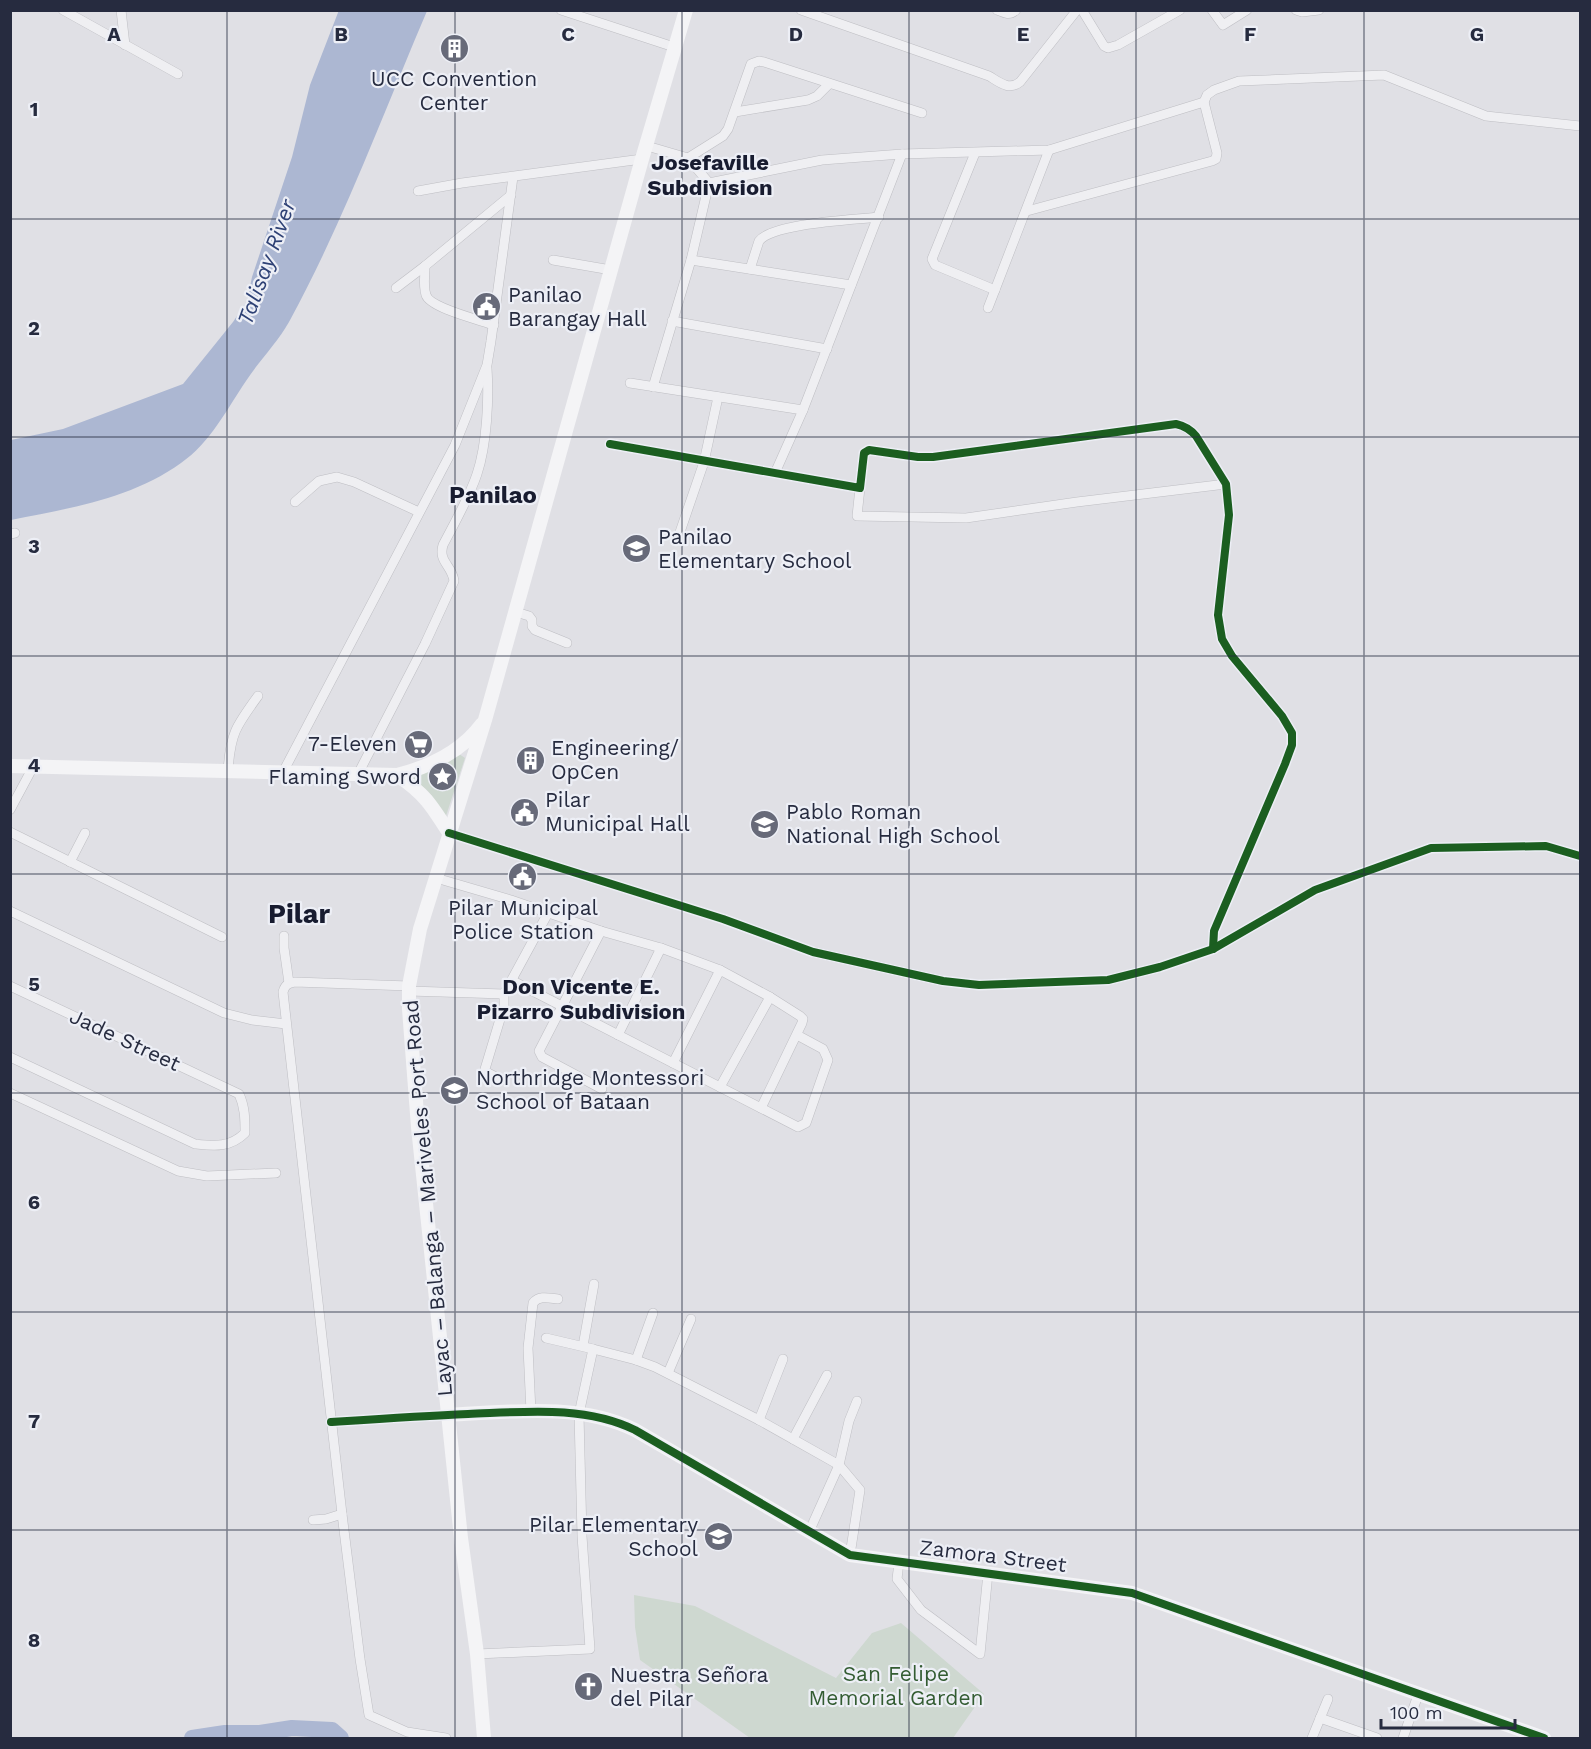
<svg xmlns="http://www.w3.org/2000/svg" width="1591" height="1749" font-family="'Work Sans',sans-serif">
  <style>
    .green { fill: #ced8d0 }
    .water { fill: #acb7d2 }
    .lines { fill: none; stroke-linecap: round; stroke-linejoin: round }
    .river { stroke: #acb7d2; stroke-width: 16 }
    .street-casing { stroke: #bebec3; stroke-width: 10 }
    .street { stroke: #efeff2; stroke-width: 9 }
    .secondary { stroke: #f4f4f6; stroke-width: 14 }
    .cycleway-casing { stroke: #edeff6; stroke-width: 11 }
    .cycleway { stroke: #1b5e20; stroke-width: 8 }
    .grid { fill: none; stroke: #262b3f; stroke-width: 1.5; stroke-opacity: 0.55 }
    .labels { text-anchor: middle; stroke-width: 4.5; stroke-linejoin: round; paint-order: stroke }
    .poi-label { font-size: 21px; fill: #262b3f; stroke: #edeff6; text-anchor: start }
    .street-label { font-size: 21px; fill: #262b3f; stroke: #edeff6 }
    .park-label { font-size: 21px; fill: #335c32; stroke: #edeff6 }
    .neighbourhood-label { font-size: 22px; font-weight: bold; fill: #181c30; stroke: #edeff6 }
    .water-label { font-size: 22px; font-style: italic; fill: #2e4175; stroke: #edeff6 }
    .quarter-label { font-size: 24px; font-weight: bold; fill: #181c30; stroke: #edeff6 }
    .district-label { font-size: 27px; font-weight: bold; fill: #181c30; stroke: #edeff6 }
    .grid-label { font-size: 20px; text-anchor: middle; font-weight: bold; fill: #262b3f; stroke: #edeff6; stroke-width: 4.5; stroke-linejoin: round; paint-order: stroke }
  </style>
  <rect width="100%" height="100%" fill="#e0e0e5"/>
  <g class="green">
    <path d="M459 754 465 758 445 819C432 795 431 789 406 777Z"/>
    <path d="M634 1595 695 1606 836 1678 872 1633 901 1623 984 1694 953 1738H750L640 1660 635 1627Z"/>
  </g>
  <path class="water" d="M339 10 427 11C383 114 343 223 289 322 277 343 259 361 246 381 227 409 210 443 181 463 131 499 70 508 11 520V440L63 429 183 384 233 322 247 301 252 277 292 157 310 85Z"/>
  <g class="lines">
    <path class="river" d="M192 1738 225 1733H260L292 1728 332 1730 341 1738"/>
    <defs>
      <g id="street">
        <path d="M63 10 178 74"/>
        <path d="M121 10 125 45"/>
        <path d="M561 10 674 47"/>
        <path d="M801 10 989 76C999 82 1009 91 1020 82L1077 10"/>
        <path d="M997 10C1004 13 1010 16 1016 10"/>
        <path d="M1082 10 1104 46 1108 48 1118 45 1180 10"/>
        <path d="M1212 10 1223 25 1247 10"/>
        <path d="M1296 10 1302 12 1319 10"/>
        <path d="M1204 102 1207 95 1214 90 1239 81 1384 75 1486 116 1580 126"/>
        <path d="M735 112 808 100 817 96 829 84"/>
        <path d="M647 146 688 158 709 183 822 160 902 154 1049 150 1204 102 1217 153 1216 159 1212 161 1027 211"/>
        <path d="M975 153 932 259 935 265 995 290"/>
        <path d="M688 158 723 136 728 129 751 64 759 61 764 62 922 113"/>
        <path d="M418 191 462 183 642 159"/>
        <path d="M553 260 611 270"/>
        <path d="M691 260 851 285"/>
        <path d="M425 266C425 275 423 286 426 295 430 308 480 320 494 325"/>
        <path d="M750 269 759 241C773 223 855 220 879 217"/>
        <path d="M396 288 425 266 511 195"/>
        <path d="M988 308 1049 150"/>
        <path d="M672 321 827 349"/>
        <path d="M630 383 803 410"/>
        <path d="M653 387 691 260 709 183"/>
        <path d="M610 444 860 488 864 453 869 450 918 457H933L1176 424C1185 426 1190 429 1196 436L1226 484 1229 515 1218 615 1222 639 1232 656 1282 716 1292 733V745L1285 764 1214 931 1213 949"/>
        <path d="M775 473 803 410 902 154"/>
        <path d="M860 488 857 516 966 518 1077 502 1226 484"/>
        <path d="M295 502 319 481 337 477 354 482 419 512"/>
        <path d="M680 532 704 462 718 397"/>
        <path d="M10 534 15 533"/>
        <path d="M516 612 529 616 532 620V626L535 630 567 643"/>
        <path d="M228 772C230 734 236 726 258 696"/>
        <path d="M282 774 455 445 487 365 491 341 513 177"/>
        <path d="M358 774 425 644 454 581C452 565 438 562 443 545 455 522 469 498 477 474 487 444 489 399 487 368"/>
        <path d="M10 810 33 767"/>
        <path d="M10 832 222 937"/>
        <path d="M449 833 723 919 813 952 943 981 979 985 1108 980 1160 967 1213 949 1315 890 1431 848 1546 846 1580 856"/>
        <path d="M70 862 85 833"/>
        <path d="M436 878 511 900 601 931 661 948 720 970 770 997 800 1016 803 1019 802 1023 761 1108"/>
        <path d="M10 911 224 1013 252 1020 286 1024"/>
        <path d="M601 931 539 1051 542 1057 602 1089"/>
        <path d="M284 936V948L289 983"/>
        <path d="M513 981 798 1127 806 1123 828 1060 823 1049 797 1035"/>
        <path d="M10 986 239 1094C245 1107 245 1119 245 1133 230 1148 214 1146 195 1144L10 1057"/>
        <path d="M409 986 295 982C288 983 285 985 283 992L342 1514 360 1659 369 1715 407 1732 446 1738"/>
        <path d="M409 991 504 994"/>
        <path d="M618 1035 661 948"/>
        <path d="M673 1063 720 970"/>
        <path d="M502 1080 486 1072 485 1069 504 1006V994L548 913"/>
        <path d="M720 1087 770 997"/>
        <path d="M10 1093 178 1171 207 1176 276 1173"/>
        <path d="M583 1346 594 1284"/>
        <path d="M593 1349 636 1360 655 1367 759 1420 839 1465 860 1490 850 1555"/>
        <path d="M636 1360 653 1313"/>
        <path d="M668 1373 691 1319"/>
        <path d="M531 1412 528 1348 533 1303C539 1295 549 1298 558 1299"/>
        <path d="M759 1420 783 1359"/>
        <path d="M331 1422 448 1415"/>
        <path d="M793 1439 827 1375"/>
        <path d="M313 1520 326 1519 342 1514"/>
        <path d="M809 1532 839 1465 849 1421 857 1401"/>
        <path d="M899 1562 897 1579 921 1610 980 1654 988 1573"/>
        <path d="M477 1654 590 1649 582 1536 579 1414 593 1349 546 1338"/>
        <path d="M1320 1718 1377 1738"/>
        <path d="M1312 1738 1328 1699"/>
        <path d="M1403 1738 1418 1695"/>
      </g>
    </defs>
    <use href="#street" class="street-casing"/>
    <use href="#street" class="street"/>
    <g class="secondary">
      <path d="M10 766 397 775C429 767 462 751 482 724"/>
      <path d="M397 775C425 794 432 806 449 833"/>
      <path d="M448 1415C509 1412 579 1402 635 1430L850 1555 1132 1593 1544 1738"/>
      <path d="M484 1738 477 1654 461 1538 418 1127 409 1009V986L420 929 485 720 642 159 686 10"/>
    </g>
    <defs>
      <g id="cycleway">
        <path d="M610 444 860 488 864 453 869 450 918 457H933L1176 424C1185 426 1190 429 1196 436L1226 484 1229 515 1218 615 1222 639 1232 656 1282 716 1292 733V745L1285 764 1214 931 1213 949"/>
        <path d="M449 833 723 919 813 952 943 981 979 985 1108 980 1160 967 1213 949 1315 890 1431 848 1546 846 1580 856"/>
        <path d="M331 1422C377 1419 422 1416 468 1414 523 1412 584 1405 635 1430L850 1555 1132 1593 1544 1738"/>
      </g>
    </defs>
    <use href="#cycleway" class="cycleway-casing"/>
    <use href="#cycleway" class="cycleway"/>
  </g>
  <path class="grid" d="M227 10V1738M455 10V1738M682 10V1738M909 10V1738M1136 10V1738M1364 10V1738M10 219H1580M10 437H1580M10 656H1580M10 874H1580M10 1093H1580M10 1312H1580M10 1530H1580"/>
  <defs>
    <symbol id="building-disc" viewBox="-11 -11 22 22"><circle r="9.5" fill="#676a79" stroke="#edeff6"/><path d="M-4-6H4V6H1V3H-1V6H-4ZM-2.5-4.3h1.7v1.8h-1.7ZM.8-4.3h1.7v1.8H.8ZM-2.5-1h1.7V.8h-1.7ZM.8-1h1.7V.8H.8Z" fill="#fff"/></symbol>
    <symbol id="civic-disc" viewBox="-11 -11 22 22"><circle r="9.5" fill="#676a79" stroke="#edeff6"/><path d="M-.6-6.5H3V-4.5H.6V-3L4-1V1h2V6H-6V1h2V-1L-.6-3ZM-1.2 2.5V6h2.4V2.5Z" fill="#fff"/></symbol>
    <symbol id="school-disc" viewBox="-11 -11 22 22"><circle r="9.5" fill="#676a79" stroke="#edeff6"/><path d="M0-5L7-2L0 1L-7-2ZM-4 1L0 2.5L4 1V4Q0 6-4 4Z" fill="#fff"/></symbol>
    <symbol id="supermarket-disc" viewBox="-11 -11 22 22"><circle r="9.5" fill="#676a79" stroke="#edeff6"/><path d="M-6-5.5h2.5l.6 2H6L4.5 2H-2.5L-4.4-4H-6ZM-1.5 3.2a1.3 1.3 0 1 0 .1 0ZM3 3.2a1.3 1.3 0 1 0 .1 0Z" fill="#fff"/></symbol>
    <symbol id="sight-disc" viewBox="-11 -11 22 22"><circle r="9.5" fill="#676a79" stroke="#edeff6"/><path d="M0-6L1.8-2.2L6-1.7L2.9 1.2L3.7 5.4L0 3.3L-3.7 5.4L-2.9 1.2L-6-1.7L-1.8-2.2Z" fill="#fff"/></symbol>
    <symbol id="church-disc" viewBox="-11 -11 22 22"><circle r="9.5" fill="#676a79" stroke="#edeff6"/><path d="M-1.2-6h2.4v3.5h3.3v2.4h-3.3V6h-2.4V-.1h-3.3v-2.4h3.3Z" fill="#fff"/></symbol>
  </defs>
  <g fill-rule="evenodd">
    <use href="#building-disc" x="438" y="32" width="33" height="33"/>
    <use href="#civic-disc" x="470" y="290" width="33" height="33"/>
    <use href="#school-disc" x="620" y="532" width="33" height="33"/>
    <use href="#supermarket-disc" x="402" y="728" width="33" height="33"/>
    <use href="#building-disc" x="514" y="744" width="33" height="33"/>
    <use href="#sight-disc" x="426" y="760" width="33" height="33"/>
    <use href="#civic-disc" x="508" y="796" width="33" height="33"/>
    <use href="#school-disc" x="748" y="808" width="33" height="33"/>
    <use href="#civic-disc" x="506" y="860" width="33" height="33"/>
    <use href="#school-disc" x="438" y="1074" width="33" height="33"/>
    <use href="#school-disc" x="702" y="1520" width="33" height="33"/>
    <use href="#church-disc" x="572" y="1670" width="33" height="33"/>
  </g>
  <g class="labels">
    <g class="poi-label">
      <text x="454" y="86" text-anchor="middle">UCC Convention<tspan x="454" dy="24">Center</tspan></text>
      <text x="508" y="302">Panilao<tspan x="508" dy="24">Barangay Hall</tspan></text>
      <text x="658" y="544">Panilao<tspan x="658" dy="24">Elementary School</tspan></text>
      <text x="397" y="751" text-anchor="end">7-Eleven</text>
      <text x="551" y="755">Engineering/<tspan x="551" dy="24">OpCen</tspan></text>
      <text x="421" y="784" text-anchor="end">Flaming Sword</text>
      <text x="545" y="807">Pilar<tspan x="545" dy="24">Municipal Hall</tspan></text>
      <text x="786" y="819">Pablo Roman<tspan x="786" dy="24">National High School</tspan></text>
      <text x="523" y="915" text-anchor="middle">Pilar Municipal<tspan x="523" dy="24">Police Station</tspan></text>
      <text x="476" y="1085">Northridge Montessori<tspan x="476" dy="24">School of Bataan</tspan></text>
      <text x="698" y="1532" text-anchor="end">Pilar Elementary<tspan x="698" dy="24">School</tspan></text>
      <text x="610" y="1682">Nuestra Señora<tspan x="610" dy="24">del Pilar</tspan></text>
    </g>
    <g class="street-label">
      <text transform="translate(125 1040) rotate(25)" y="7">Jade Street</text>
      <text transform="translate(428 1198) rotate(-95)" y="7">Layac – Balanga – Mariveles Port Road</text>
      <text transform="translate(993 1556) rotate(7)" y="7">Zamora Street</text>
    </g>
    <g class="park-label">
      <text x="896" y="1681">San Felipe<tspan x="896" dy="24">Memorial Garden</tspan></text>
    </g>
    <g class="neighbourhood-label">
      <text x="710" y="170">Josefaville<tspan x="710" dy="25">Subdivision</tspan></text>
      <text x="581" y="994">Don Vicente E.<tspan x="581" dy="25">Pizarro Subdivision</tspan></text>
    </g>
    <g class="water-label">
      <text transform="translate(266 262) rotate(-70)" y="8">Talisay River</text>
    </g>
    <g class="quarter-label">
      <text x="493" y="503">Panilao</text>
    </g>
    <g class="district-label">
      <text x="299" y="923">Pilar</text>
    </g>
  </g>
  <g class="grid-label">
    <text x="114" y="41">A</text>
    <text x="341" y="41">B</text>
    <text x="568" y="41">C</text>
    <text x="796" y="41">D</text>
    <text x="1023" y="41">E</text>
    <text x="1250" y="41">F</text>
    <text x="1477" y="41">G</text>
    <text x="34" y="116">1</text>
    <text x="34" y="335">2</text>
    <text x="34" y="553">3</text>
    <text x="34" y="772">4</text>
    <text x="34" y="991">5</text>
    <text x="34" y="1209">6</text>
    <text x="34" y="1428">7</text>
    <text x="34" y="1647">8</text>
  </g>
  <rect width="1591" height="1749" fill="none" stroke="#262b3f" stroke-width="24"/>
  <path d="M1381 1719v9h134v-9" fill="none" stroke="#262b3f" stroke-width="3"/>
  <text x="1390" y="1719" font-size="18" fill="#262b3f" stroke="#edeff6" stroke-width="4.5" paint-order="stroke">100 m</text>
</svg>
